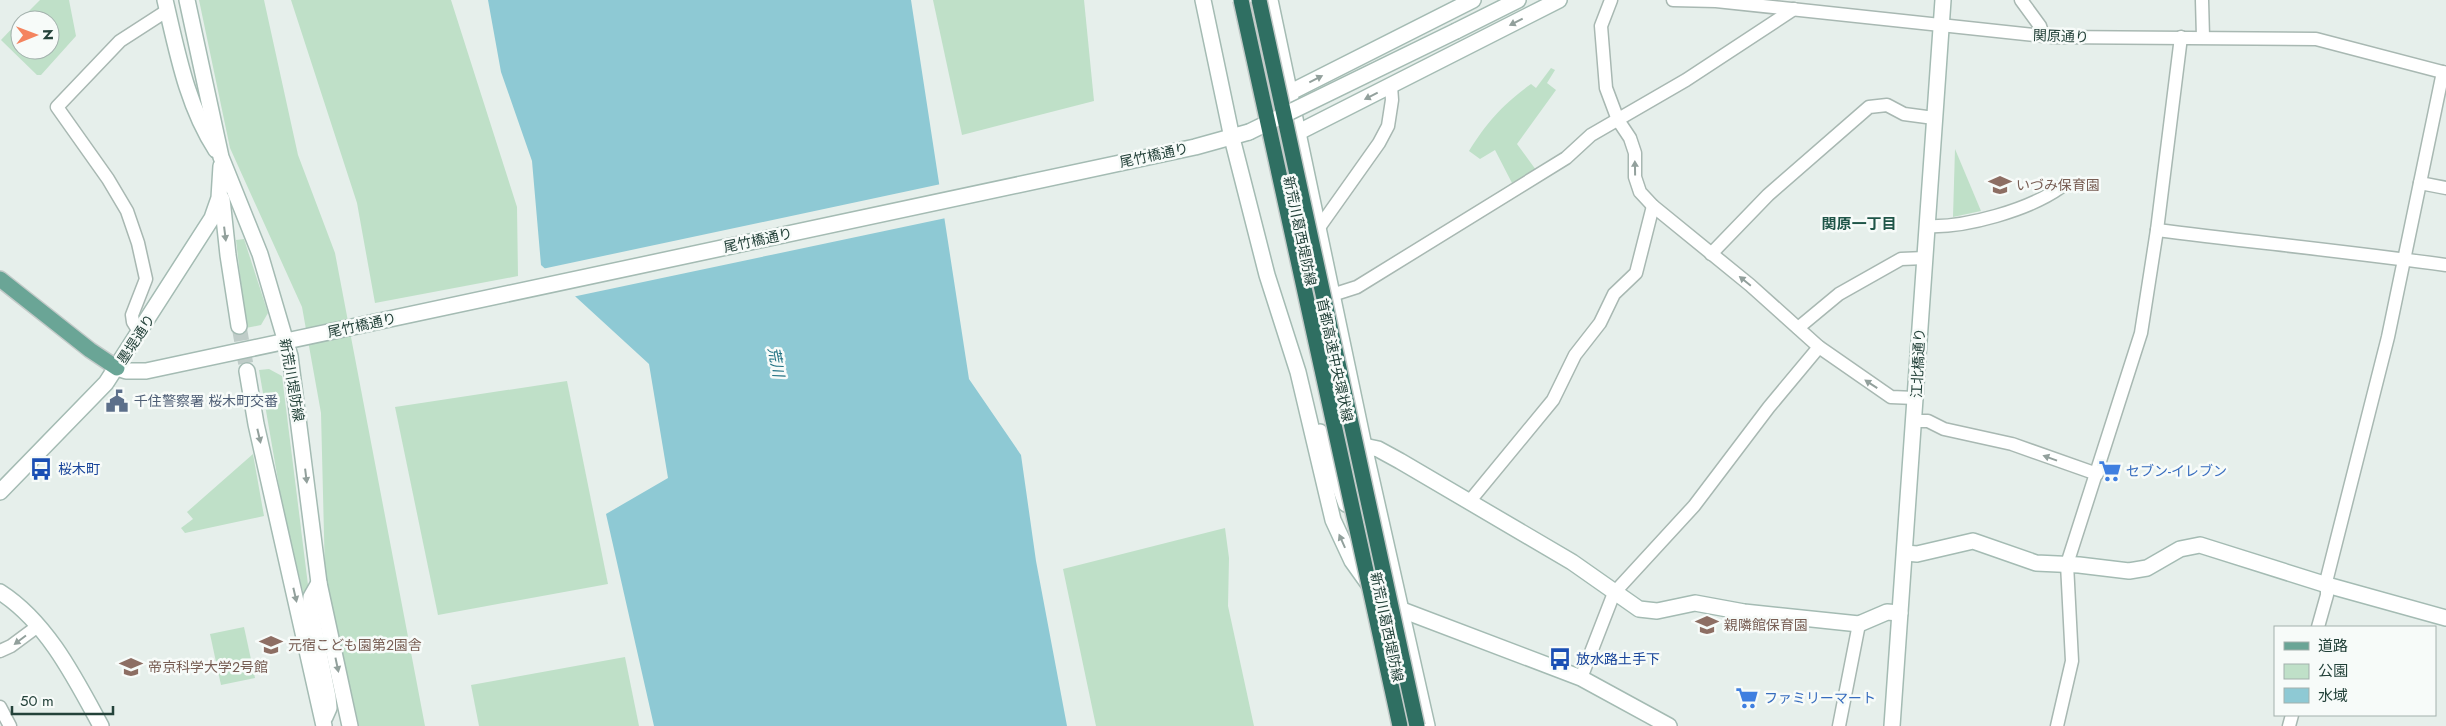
<svg xmlns="http://www.w3.org/2000/svg" width="2446" height="726" font-family="Jost,'Noto Sans JP',sans-serif">
  <style>
    .green { fill: #bfe0c8 }
    .water { fill: #8ec9d4 }
    .pier { fill: #e6efeb }
    .lines { fill: none; stroke-linecap: round; stroke-linejoin: round }
    .secondary-tunnel { stroke: #bfccc8; stroke-width: 15; stroke-dasharray: 15 8; stroke-linecap: butt }
    .street-casing { stroke: #a8b8b2; stroke-width: 15 }
    .secondary-casing { stroke: #a4bbb3; stroke-width: 18 }
    .primary-casing { stroke: #c2cac8; stroke-width: 18 }
    .street { stroke: #fff; stroke-width: 12 }
    .secondary { stroke: #fff; stroke-width: 15 }
    .primary { stroke: #6aa596; stroke-width: 15 }
    .secondary-bridge-casing { stroke: #a4bbb3; stroke-width: 18; stroke-linecap: butt }
    .highway-bridge-casing { stroke: #c2cac8; stroke-width: 18; stroke-linecap: butt }
    .secondary-bridge { stroke: #fff; stroke-width: 15 }
    .highway-bridge { stroke: #2f6f62; stroke-width: 15 }
    .oneway { fill: #92a09c }
    .labels { text-anchor: middle; stroke-width: 5; stroke-linejoin: round; paint-order: stroke }
    .street-label { font-size: 14px; fill: #24423a; stroke: #f7fbf9 }
    .education-label { font-size: 14px; fill: #785e54; stroke: #f7fbf9; text-anchor: start }
    .service-label { font-size: 14px; fill: #4e5e75; stroke: #f7fbf9; text-anchor: start }
    .transit-label { font-size: 14px; fill: #164399; stroke: #f7fbf9; text-anchor: start }
    .shop-label { font-size: 14px; fill: #366cbe; stroke: #f7fbf9; text-anchor: start }
    .neighbourhood-label { font-size: 15px; font-weight: bold; fill: #1f5548; stroke: #f7fbf9 }
    .water-label { font-size: 15px; font-style: italic; fill: #1c6f80; stroke: #f7fbf9 }
  </style>
  <rect width="100%" height="100%" fill="#e6efeb"/>
  <g class="green">
    <path d="M40 0H69L76 36 41 75H37L1 40 20 20V50H50V20H20Z"/>
    <path d="M199 0H264L298 155 335 253 425 726H359L325 575 321 413 302 307 230 148Z"/>
    <path d="M291 0H451L517 207 518 276 375 303 357 203Z"/>
    <path d="M933 0H1084L1094 101 962 135Z"/>
    <path d="M1551 68 1555 70 1547 83 1556 90 1517 144 1536 170 1512 183 1495 150 1480 159 1469 151C1487 122 1503 104 1531 84L1536 88Z"/>
    <path d="M1955 149 1981 211 1953 217Z"/>
    <path d="M244 239 268 313 261 325 246 328 236 240Z"/>
    <path d="M269 369 282 376 308 585 305 601 281 498 259 370Z"/>
    <path d="M567 381 608 584 438 615 395 407Z"/>
    <path d="M253 454 264 516 185 533 181 528 193 519 187 512Z"/>
    <path d="M1225 528 1229 558 1228 606 1254 726H1096L1063 569Z"/>
    <path d="M244 627 255 678 221 685 210 634Z"/>
    <path d="M625 657 639 726H479L471 685Z"/>
  </g>
  <path class="water" d="M488 0H911L969 379 1021 455 1036 561 1067 726H654L606 514 668 478 649 364 541 265 532 161 501 72Z"/>
  <path class="pier" d="M941 184 946 218 572 297 542 269Z"/>
  <g class="lines">
    <path class="secondary-tunnel" d="M239 326 247 371"/>
    <defs>
      <g id="street">
        <path d="M1611 0 1601 26 1606 88 1618 120 1630 138 1635 153V177L1640 192 1653 206 1750 285 1819 347 1891 397 1915 398"/>
        <path d="M1673 0 1716 1 2053 37 2316 39 2446 73"/>
        <path d="M2021 0 2040 26 2043 36"/>
        <path d="M2202 0 2203 37"/>
        <path d="M2420 183 2446 188"/>
        <path d="M1927 226C1965 228 2029 210 2061 187"/>
        <path d="M1318 229 1379 143 1388 126 1392 100 1391 86"/>
        <path d="M2157 230C2253 242 2350 252 2446 265"/>
        <path d="M1711 254 1768 195 1869 107 1887 105 1904 114 1934 118"/>
        <path d="M1332 295 1357 287 1566 158 1591 135 1686 80 1794 9"/>
        <path d="M1798 328 1839 294 1901 259 1925 258"/>
        <path d="M140 333 133 322 132 315 146 279 138 243 127 211 108 179 57 107 120 41 168 10"/>
        <path d="M1914 421H1928L1944 429 2012 444 2097 474"/>
        <path d="M1469 502 1553 400 1575 355 1600 323 1614 294 1636 273 1653 206"/>
        <path d="M2318 627 2327 595V578L2388 337 2443 72"/>
        <path d="M0 651 11 646 38 626"/>
        <path d="M1581 678 1614 593 1694 506 1769 407 1819 347"/>
        <path d="M0 707 10 726"/>
        <path d="M1839 726 1859 624"/>
        <path d="M2057 726 2072 661 2067 564 2141 333 2157 230 2181 37"/>
        <path d="M2289 726 2292 715"/>
      </g>
      <g id="secondary">
        <path d="M165 0C177 51 187 106 216 150"/>
        <path d="M187 0 221 157 260 254 290 356 319 583 350 726"/>
        <path d="M1203 0 1232 138 1267 275 1298 372 1333 520 1352 561 1367 582 1402 610 1581 678 1669 726"/>
        <path d="M1251 0 1408 726"/>
        <path d="M1270 0 1364 446 1427 726"/>
        <path d="M1456 31 1518 0"/>
        <path d="M1283 96 1473 0"/>
        <path d="M1291 136 1559 0"/>
        <path d="M222 199 228 255 239 326"/>
        <path d="M117 368 126 371H146L1195 147 1249 132"/>
        <path d="M247 371 256 424 324 726"/>
        <path d="M1320 432 1346 504"/>
        <path d="M1364 446 1378 449 1400 461 1572 562 1639 609 1657 611 1695 603 1744 612 1859 624 1887 612 1900 613"/>
        <path d="M0 492 106 383 212 218 219 198 221 166"/>
        <path d="M1905 553 1917 554 1973 541 2036 563 2079 565 2129 571 2147 568 2180 549 2200 545 2327 585 2446 618"/>
        <path d="M319 583 311 597 310 608 328 697 329 708 325 717"/>
        <path d="M0 592C47 622 75 678 101 726"/>
        <path d="M1892 726 1943 0"/>
      </g>
      <path id="primary" d="M0 279 90 350 117 368"/>
    </defs>
    <use href="#street" class="street-casing"/>
    <use href="#secondary" class="secondary-casing"/>
    <use href="#primary" class="primary-casing"/>
    <use href="#street" class="street"/>
    <use href="#secondary" class="secondary"/>
    <use href="#primary" class="primary"/>
    <defs>
      <path id="secondary-bridge" d="M1249 132 1456 31"/>
      <g id="highway-bridge">
        <path d="M1241 0 1400 726"/>
        <path d="M1259 0 1417 726"/>
      </g>
    </defs>
    <use href="#secondary-bridge" class="secondary-bridge-casing"/>
    <use href="#highway-bridge" class="highway-bridge-casing"/>
    <use href="#secondary-bridge" class="secondary-bridge"/>
    <use href="#highway-bridge" class="highway-bridge"/>
  </g>
  <defs><path id="oneway-solid" d="M-6-.8H1V-3.2L6.5 0L1 3.2V.8H-6Z" transform="scale(1.25)"/></defs>
  <g class="oneway">
    <use href="#oneway-solid" transform="translate(1516 22) rotate(153)"/>
    <use href="#oneway-solid" transform="translate(1316 79) rotate(-27)"/>
    <use href="#oneway-solid" transform="translate(1371 96) rotate(153)"/>
    <use href="#oneway-solid" transform="translate(1635 168) rotate(-91)"/>
    <use href="#oneway-solid" transform="translate(225 234) rotate(83)"/>
    <use href="#oneway-solid" transform="translate(1745 281) rotate(-141)"/>
    <use href="#oneway-solid" transform="translate(1871 384) rotate(-147)"/>
    <use href="#oneway-solid" transform="translate(259 436) rotate(77)"/>
    <use href="#oneway-solid" transform="translate(2050 458) rotate(-160)"/>
    <use href="#oneway-solid" transform="translate(306 476) rotate(83)"/>
    <use href="#oneway-solid" transform="translate(1342 541) rotate(-114)"/>
    <use href="#oneway-solid" transform="translate(295 595) rotate(77)"/>
    <use href="#oneway-solid" transform="translate(20 640) rotate(143)"/>
    <use href="#oneway-solid" transform="translate(337 665) rotate(78)"/>
  </g>
  <defs>
    <symbol id="school-bare" viewBox="-9 -9 18 18"><path d="M0-5L7-2L0 1L-7-2ZM-4 1L0 2.5L4 1V4Q0 6-4 4Z" fill="#8d6e63" stroke="#f7fbf9" stroke-width="2.5" paint-order="stroke"/></symbol>
    <symbol id="civic-bare" viewBox="-9 -9 18 18"><path d="M-.6-6.5H3V-4.5H.6V-3L4-1V1h2V6H-6V1h2V-1L-.6-3ZM-1.2 2.5V6h2.4V2.5Z" fill="#5c6f8a" stroke="#f7fbf9" stroke-width="2.5" paint-order="stroke"/></symbol>
    <symbol id="bus-bare" viewBox="-9 -9 18 18"><path d="M-5-6H5V4H4V6H2V4H-2V6H-4V4H-5ZM-3.5-4V0h7V-4ZM-3.5 1.2v1.5H-2V1.2ZM2 1.2v1.5H3.5V1.2Z" fill="#1a4fb4" stroke="#f7fbf9" stroke-width="2.5" paint-order="stroke"/></symbol>
    <symbol id="supermarket-bare" viewBox="-9 -9 18 18"><path d="M-6-5.5h2.5l.6 2H6L4.5 2H-2.5L-4.4-4H-6ZM-1.5 3.2a1.3 1.3 0 1 0 .1 0ZM3 3.2a1.3 1.3 0 1 0 .1 0Z" fill="#3f7fe0" stroke="#f7fbf9" stroke-width="2.5" paint-order="stroke"/></symbol>
    <symbol id="university-bare" viewBox="-9 -9 18 18"><path d="M0-5L7-2L0 1L-7-2ZM-4 1L0 2.5L4 1V4Q0 6-4 4Z" fill="#8d6e63" stroke="#f7fbf9" stroke-width="2.5" paint-order="stroke"/></symbol>
  </defs>
  <g fill-rule="evenodd">
    <use href="#school-bare" x="1984" y="169" width="32" height="32"/>
    <use href="#civic-bare" x="101" y="385" width="32" height="32"/>
    <use href="#bus-bare" x="25" y="453" width="32" height="32"/>
    <use href="#supermarket-bare" x="2094" y="455" width="32" height="32"/>
    <use href="#school-bare" x="1691" y="609" width="32" height="32"/>
    <use href="#school-bare" x="255" y="629" width="32" height="32"/>
    <use href="#bus-bare" x="1544" y="643" width="32" height="32"/>
    <use href="#university-bare" x="115" y="651" width="32" height="32"/>
    <use href="#supermarket-bare" x="1731" y="682" width="32" height="32"/>
  </g>
  <g class="labels">
    <g class="street-label">
      <text transform="translate(2061 36) rotate(2)" y="5">関原通り</text>
      <text transform="translate(1154 155) rotate(-12)" y="5">尾竹橋通り</text>
      <text transform="translate(1300 231) rotate(78)" y="5">新荒川葛西堤防線</text>
      <text transform="translate(758 240) rotate(-12)" y="5">尾竹橋通り</text>
      <text transform="translate(362 325) rotate(-12)" y="5">尾竹橋通り</text>
      <text transform="translate(136 339) rotate(-57)" y="5">墨堤通り</text>
      <text transform="translate(1335 360) rotate(78)" y="5">首都高速中央環状線</text>
      <text transform="translate(1918 363) rotate(-87)" y="5">江北橋通り</text>
      <text transform="translate(292 380) rotate(80)" y="5">新荒川堤防線</text>
      <text transform="translate(1387 627) rotate(78)" y="5">新荒川葛西堤防線</text>
    </g>
    <g class="education-label">
      <text x="2016" y="190">いづみ保育園</text>
      <text x="1724" y="630">親隣館保育園</text>
      <text x="288" y="650">元宿こども園第２園舎</text>
      <text x="148" y="672">帝京科学大学２号館</text>
    </g>
    <g class="service-label">
      <text x="134" y="406">千住警察署 桜木町交番</text>
    </g>
    <g class="transit-label">
      <text x="58" y="474">桜木町</text>
      <text x="1576" y="664">放水路土手下</text>
    </g>
    <g class="shop-label">
      <text x="2126" y="476">セブン-イレブン</text>
      <text x="1764" y="703">ファミリーマート</text>
    </g>
    <g class="neighbourhood-label">
      <text x="1859" y="229">関原一丁目</text>
    </g>
    <g class="water-label">
      <text transform="translate(776 362) rotate(79)" y="5">荒川</text>
    </g>
  </g>
  <rect x="2274" y="626" width="162" height="90" fill="#f7fbf9" stroke="#a3b1ad"/>
  <rect x="2284" y="642" width="25" height="8" fill="#6aa596" stroke="#a3b1ad"/>
  <text x="2318" y="651" font-size="15" fill="#24423a">道路</text>
  <rect x="2284" y="664" width="25" height="15" fill="#bfe0c8" stroke="#a3b1ad"/>
  <text x="2318" y="676" font-size="15" fill="#24423a">公園</text>
  <rect x="2284" y="688" width="25" height="15" fill="#8ec9d4" stroke="#a3b1ad"/>
  <text x="2318" y="701" font-size="15" fill="#24423a">水域</text>
  <g transform="translate(35 35) rotate(89)"><circle r="24" fill="#f7fbf9" stroke="#a3b1ad"/>
  <path d="M0-4L9 19L0 12L-9 19Z" fill="#f4845f"/>
  <text y="-8" font-size="14" font-weight="bold" text-anchor="middle" fill="#24423a">N</text>
  </g>
  <path d="M12 706v8h101v-8" fill="none" stroke="#24423a" stroke-width="2.5"/>
  <text x="20" y="706" font-size="15" fill="#24423a" stroke="#f7fbf9" stroke-width="4" paint-order="stroke">50 m</text>
</svg>
